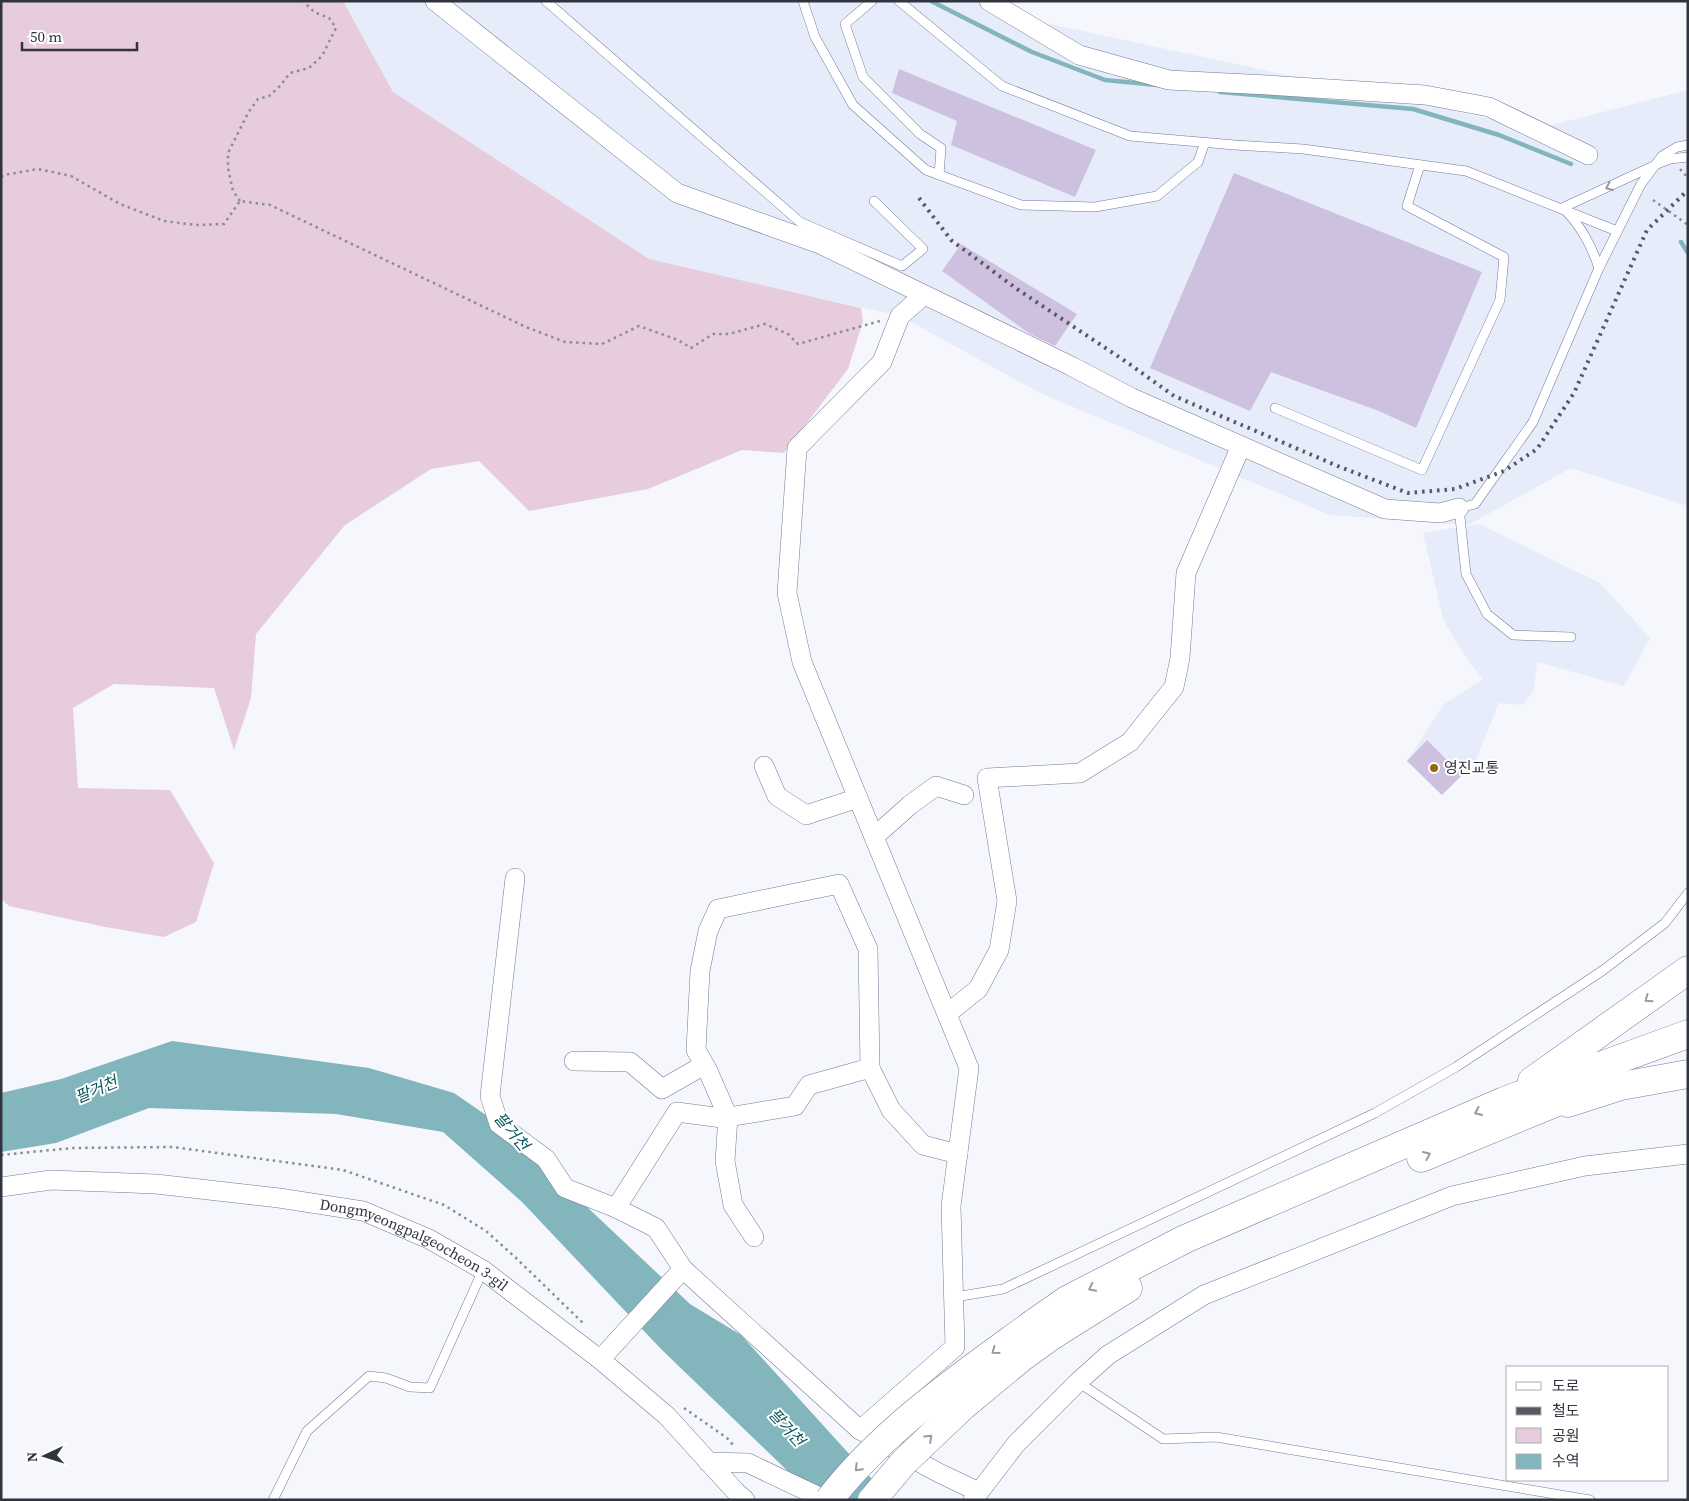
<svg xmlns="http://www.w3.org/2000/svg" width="1689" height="1501" font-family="'Source Serif 4','Noto Sans KR',serif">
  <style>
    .built { fill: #e7ecfb }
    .green { fill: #e6ccdc }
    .water { fill: #82b6bc }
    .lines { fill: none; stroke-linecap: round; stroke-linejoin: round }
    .stream { stroke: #82b6bc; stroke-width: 4.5 }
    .building { fill: #cec1df }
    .service-casing { stroke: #727b96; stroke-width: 10 }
    .minor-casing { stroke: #727b96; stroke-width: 20 }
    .motorway-casing { stroke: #727b96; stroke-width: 29 }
    .path { stroke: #8a8d96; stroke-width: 2.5; stroke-dasharray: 2.5 4; stroke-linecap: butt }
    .service { stroke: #fff; stroke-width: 9 }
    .minor { stroke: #fff; stroke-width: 19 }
    .motorway { stroke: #fff; stroke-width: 28 }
    .rail { stroke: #565963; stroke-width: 4; stroke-dasharray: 2.5 5; stroke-linecap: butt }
    .minor-bridge-casing { stroke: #727b96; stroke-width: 20; stroke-linecap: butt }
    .motorway-bridge-casing { stroke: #727b96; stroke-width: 29; stroke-linecap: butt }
    .minor-bridge { stroke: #fff; stroke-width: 19 }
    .motorway-bridge { stroke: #fff; stroke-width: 28 }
    .oneway { stroke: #989a9f }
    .poi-dot { fill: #90680f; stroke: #fff; stroke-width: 2 }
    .labels { text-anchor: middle; stroke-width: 4; stroke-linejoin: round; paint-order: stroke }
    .poi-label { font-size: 15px; fill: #30343f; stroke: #fff; text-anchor: start }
    .street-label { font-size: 15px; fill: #30343f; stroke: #fff }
    .water-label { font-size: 16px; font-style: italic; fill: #09575d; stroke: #fff }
  </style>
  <rect width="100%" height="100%" fill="#f5f7fd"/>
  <g class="built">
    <path d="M343 1H999L1013 16 1537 129 1688 90V506L1571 468 1468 525 1330 515 1040 393 900 316 649 260 393 92Z"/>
    <path d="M1479 524 1600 583 1650 638 1624 686 1537 662 1534 690 1523 705 1499 703 1475 763 1442 795 1407 761 1444 704 1483 679 1468 660 1444 622 1423 533Z"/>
  </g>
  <path class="green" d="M1 1H343L393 92 649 259 861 308 863 321 848 369 784 453 742 450 648 489 529 511 479 461 431 469 345 525 256 634 251 698 234 750 214 688 114 684 73 708 78 788 170 790 214 863 196 922 164 937 105 927 9 906 1 899Z"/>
  <path class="water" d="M172 1041 369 1068 454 1093 499 1124 690 1304 741 1335 891 1500H827L798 1481 661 1349 522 1202 443 1132 336 1114 149 1108 56 1143 1 1152V1093L61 1079Z"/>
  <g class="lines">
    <g class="stream">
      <path d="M931 1 1032 52 1105 80 1157 85"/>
      <path d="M1220 92 1413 109 1499 135 1571 164"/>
      <path d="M1681 242 1688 253"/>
    </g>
  </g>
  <g class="building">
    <path d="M899 69 1096 150 1075 197 951 145 957 121 892 93Z"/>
    <path d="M1234 173 1482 272 1416 428 1379 411 1271 372 1250 411 1150 368Z"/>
    <path d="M961 244 1077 314 1055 346 1030 334 942 271Z"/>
    <path d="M1427 740 1462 775 1442 795 1407 761Z"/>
  </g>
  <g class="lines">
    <defs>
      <g id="service">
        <path d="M546 1 800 222 902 266 923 249 874 201"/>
        <path d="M803 1 815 37 853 105 926 170 1021 205 1095 207 1157 196 1198 162 1205 142"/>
        <path d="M872 1 845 24 863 77 920 134 941 148 939 175"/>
        <path d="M899 1 1002 86 1130 136 1235 145 1303 149 1466 171 1617 231"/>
        <path d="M1562 208 1662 162 1670 159 1688 157"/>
        <path d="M1566 211C1582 228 1591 245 1599 268"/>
        <path d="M1275 408 1422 470 1500 300 1504 257 1407 206 1420 165"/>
        <path d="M1571 637 1513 635 1487 614 1466 574 1459 508 1475 504 1533 422 1599 268 1641 184 1662 156 1677 147 1688 145"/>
        <path d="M955 1297 1003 1289 1375 1113 1456 1067 1602 971 1665 923 1688 893"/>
        <path d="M1078 1382 1163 1439 1216 1437 1590 1500"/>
        <path d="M273 1500 307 1431 369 1376 386 1378 410 1387 430 1388 483 1270"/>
      </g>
      <g id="minor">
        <path d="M435 1 677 193 820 244 1071 366 1132 398 1385 509 1440 513 1459 508"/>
        <path d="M989 1 1079 55 1169 80 1267 85 1425 95 1489 107 1588 155"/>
        <path d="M764 766 777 796 806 815 858 798"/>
        <path d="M874 837 910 805 936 786 964 795"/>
        <path d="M515 878 490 1096 499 1124 546 1159 565 1188 616 1208 656 1228 683 1269"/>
        <path d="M947 1014 978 989 999 950 1007 901 987 778 1080 773 1130 742 1174 687 1180 658 1186 573 1241 446"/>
        <path d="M574 1061 630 1062 662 1089 704 1065"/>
        <path id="s1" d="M1 1187 51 1180 156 1184 279 1198 363 1211 429 1239 483 1270 602 1361 667 1416 735 1491 745 1500"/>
        <path d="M616 1208 677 1112 722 1118 795 1106 809 1085 870 1068 891 1110 923 1145 958 1154"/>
        <path d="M754 1237 733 1205 725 1161 728 1117 708 1071 696 1050 700 971 708 931 718 909 839 884 868 949 870 1068"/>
        <path d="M618 1340 683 1269 860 1430 939 1473 979 1492"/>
        <path d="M860 1430 955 1347 951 1206 969 1068 802 662 787 593 797 448 882 362 900 316 924 295"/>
        <path d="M708 1462 748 1463 826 1500"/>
        <path d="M973 1500 1016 1444 1078 1382 1108 1355 1204 1295 1452 1196 1585 1166 1688 1154"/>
      </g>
      <g id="motorway">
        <path d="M1532 1081 1688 970"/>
        <path d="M1568 1103 1621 1086 1688 1074"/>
        <path d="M1421 1158 1584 1091"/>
        <path d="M1034 1323 1067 1300 1185 1239 1504 1101 1688 1034"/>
        <path d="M1053 1335 1128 1288"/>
      </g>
    </defs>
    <use href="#service" class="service-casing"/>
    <use href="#minor" class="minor-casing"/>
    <use href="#motorway" class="motorway-casing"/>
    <g class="path">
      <path d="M1680 169 1688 178"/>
      <path d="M1 177 4 175 38 169 71 176 120 204 164 221 196 225 224 224 240 201 270 205 526 327 565 342 602 344 639 326 678 340 691 348 713 334H729L765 324 788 334 798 344 880 321"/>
      <path d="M1653 200 1688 225"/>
      <path d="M240 201 233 191 228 168V153L248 113 258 99 269 96 280 86 290 73 309 68 322 56 336 28 329 18 314 12 303 1"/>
      <path d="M1 1155 73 1148 173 1147 343 1170 444 1205 486 1231 515 1257 584 1324"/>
      <path d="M684 1408 727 1438 733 1445"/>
    </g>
    <use href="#service" class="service"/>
    <use href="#minor" class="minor"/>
    <use href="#motorway" class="motorway"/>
    <path class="rail" d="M919 198 951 240 1017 289 1128 363 1174 396 1340 467 1408 493 1455 489 1504 471 1537 449 1574 393 1647 230 1688 190"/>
    <defs>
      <path id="minor-bridge" d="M607 1352 618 1340"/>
      <g id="motorway-bridge">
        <path d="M829 1500C883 1429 963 1375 1034 1323"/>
        <path d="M872 1500 904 1462 963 1406 1021 1358 1053 1335"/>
      </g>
    </defs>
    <use href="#minor-bridge" class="minor-bridge-casing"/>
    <use href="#motorway-bridge" class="motorway-bridge-casing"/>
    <use href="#minor-bridge" class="minor-bridge"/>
    <use href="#motorway-bridge" class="motorway-bridge"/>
  </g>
  <defs><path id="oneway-chevron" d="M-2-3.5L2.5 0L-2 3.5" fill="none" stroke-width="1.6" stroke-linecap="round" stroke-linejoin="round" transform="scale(1.25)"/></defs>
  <g class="oneway">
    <use href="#oneway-chevron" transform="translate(1609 187) rotate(156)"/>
    <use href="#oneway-chevron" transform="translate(1648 999) rotate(145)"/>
    <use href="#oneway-chevron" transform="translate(1478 1112) rotate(156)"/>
    <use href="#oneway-chevron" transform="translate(1427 1155) rotate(-23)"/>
    <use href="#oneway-chevron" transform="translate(1092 1288) rotate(153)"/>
    <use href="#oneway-chevron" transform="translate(995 1351) rotate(144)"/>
    <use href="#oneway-chevron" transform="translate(929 1438) rotate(-43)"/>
    <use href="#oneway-chevron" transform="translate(858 1468) rotate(135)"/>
  </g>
  <circle class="poi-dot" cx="1434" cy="768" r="5"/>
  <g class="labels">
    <g class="poi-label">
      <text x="1444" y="773">영진교통</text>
    </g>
    <g class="street-label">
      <text dy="5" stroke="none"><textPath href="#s1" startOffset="424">Dongmyeongpalgeocheon 3-gil</textPath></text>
    </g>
    <g class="water-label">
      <text transform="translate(96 1089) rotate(-23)" y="6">팔거천</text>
      <text transform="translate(512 1131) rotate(50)" y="6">팔거천</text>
      <text transform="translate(787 1427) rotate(48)" y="6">팔거천</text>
    </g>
  </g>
  <rect width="1689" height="1501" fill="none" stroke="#30343f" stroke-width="5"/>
  <rect x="1506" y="1366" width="162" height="115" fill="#ffffff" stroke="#acaeb2"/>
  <rect x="1516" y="1382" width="25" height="8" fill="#ffffff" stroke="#acaeb2"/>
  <text x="1552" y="1391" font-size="15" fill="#30343f">도로</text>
  <rect x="1516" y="1407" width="25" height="8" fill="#565963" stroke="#acaeb2"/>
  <text x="1552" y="1416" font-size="15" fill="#30343f">철도</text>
  <rect x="1516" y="1428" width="25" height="15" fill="#e6ccdc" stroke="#acaeb2"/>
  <text x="1552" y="1441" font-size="15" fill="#30343f">공원</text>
  <rect x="1516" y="1454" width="25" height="15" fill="#82b6bc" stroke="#acaeb2"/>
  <text x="1552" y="1466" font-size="15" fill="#30343f">수역</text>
  <g transform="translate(45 1456) rotate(266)" stroke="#ffffff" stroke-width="4" paint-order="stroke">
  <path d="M0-4L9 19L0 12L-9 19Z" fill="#30343f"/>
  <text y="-8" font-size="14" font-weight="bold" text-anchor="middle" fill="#30343f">N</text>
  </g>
  <path d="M22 42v8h115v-8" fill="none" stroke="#30343f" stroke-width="2.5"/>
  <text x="30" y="42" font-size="15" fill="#30343f" stroke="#ffffff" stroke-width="4" paint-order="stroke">50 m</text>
</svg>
